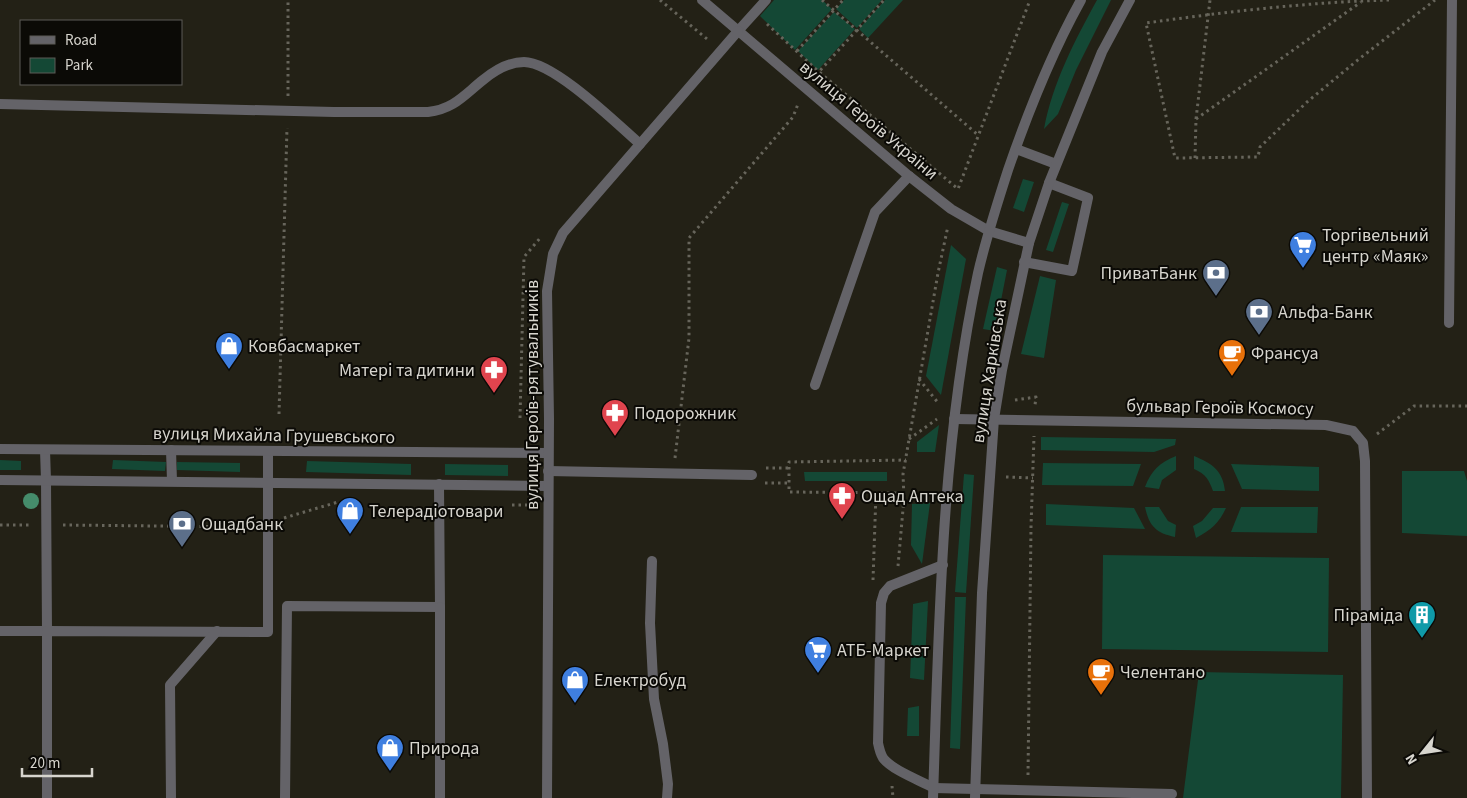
<svg xmlns="http://www.w3.org/2000/svg" width="1467" height="798" font-family="'Source Sans 3',sans-serif">
  <style>
    .green { fill: #144835 }
    .lines { fill: none; stroke-linecap: round; stroke-linejoin: round }
    .path { stroke: #67655b; stroke-width: 3; stroke-dasharray: 2.5 4; stroke-linecap: butt }
    .service { stroke: #646368; stroke-width: 10 }
    .minor { stroke: #646368; stroke-width: 10 }
    .tertiary { stroke: #646368; stroke-width: 10 }
    .tree { fill: #458c6b }
    .labels { text-anchor: middle; stroke-width: 4; stroke-linejoin: round; paint-order: stroke }
    .street-label { font-size: 18px; fill: #d7d5ce; stroke: #0b0a06 }
    .poi-label { font-size: 18px; fill: #d7d5ce; stroke: #0b0a06; text-anchor: start }
  </style>
  <rect width="100%" height="100%" fill="#232116"/>
  <g class="green">
    <path d="M774 0H822L832 9 795 50 760 16Z"/>
    <path d="M844 0H882L857 28 836 9Z"/>
    <path d="M885 0H903L868 38 859 29Z"/>
    <path d="M1097 0H1111L1076 70 1058 114 1044 129C1052 84 1075 40 1097 0Z"/>
    <path d="M834 12 855 29 818 70 798 51Z"/>
    <path d="M1023 179 1034 182 1024 212 1013 208Z"/>
    <path d="M1062 202 1069 204 1053 252 1046 250Z"/>
    <path d="M951 245 966 259 941 395 926 376Z"/>
    <path d="M997 267 1007 270 995 331 983 329Z"/>
    <path d="M1040 276 1056 280 1044 358 1021 354Z"/>
    <path d="M939 425 935 452H917V442Z"/>
    <path d="M1041 437 1176 439 1175 445 1154 452 1041 450Z"/>
    <path d="M1176 456V470L1162 480 1159 489 1145 487C1151 471 1160 462 1176 456Z"/>
    <path d="M1194 456C1211 463 1223 470 1225 491H1213C1209 480 1206 474 1194 469Z"/>
    <path d="M0 460 21 461V470H0Z"/>
    <path d="M113 460 166 462 165 471 112 469Z"/>
    <path d="M307 461 411 464V475L306 472Z"/>
    <path d="M177 462 240 463V472L177 470Z"/>
    <path d="M1043 463 1141 464 1133 486 1042 485Z"/>
    <path d="M445 464 508 465V476L445 475Z"/>
    <path d="M1231 464 1319 467V491L1242 489Z"/>
    <path d="M1402 471H1464L1467 481V536L1402 533Z"/>
    <path d="M804 472H887V481H805Z"/>
    <path d="M964 474 974 475 966 593 955 592Z"/>
    <path d="M930 503 922 564 911 545 912 504Z"/>
    <path d="M1046 504 1134 508 1145 529 1046 525Z"/>
    <path d="M1145 507H1159L1168 521 1176 525 1175 537C1156 533 1149 526 1145 507Z"/>
    <path d="M1241 507H1318L1317 533 1231 532Z"/>
    <path d="M1213 508H1226C1219 523 1211 530 1196 538L1193 526 1202 521Z"/>
    <path d="M1103 555 1329 558 1328 652 1102 649Z"/>
    <path d="M955 597H966L960 749 950 748Z"/>
    <path d="M928 601 924 680 910 678 913 604Z"/>
    <path d="M1199 672 1343 675 1341 798H1183Z"/>
    <path d="M919 706V736H907L908 708Z"/>
  </g>
  <g class="lines">
    <g class="path">
      <path d="M660 0 707 39 705 41"/>
      <path d="M822 0 978 135"/>
      <path d="M1389 0C1309 2 1225 12 1146 23L1175 158 1258 157 1260 147 1307 102 1359 59 1435 0"/>
      <path d="M767 24 818 71 958 189 1030 0"/>
      <path d="M797 51 843 0"/>
      <path d="M816 75 884 0"/>
      <path d="M288 96V0"/>
      <path d="M1196 119 1361 2"/>
      <path d="M1195 158 1196 119 1210 0"/>
      <path d="M919 379 939 404"/>
      <path d="M1015 400 1036 397 1035 405"/>
      <path d="M279 414 287 128"/>
      <path d="M520 418 524 257 541 237"/>
      <path d="M1377 434 1414 406H1467"/>
      <path d="M909 439 937 419"/>
      <path d="M675 458 689 338V238L793 117 798 104"/>
      <path d="M766 468H789"/>
      <path d="M1006 477 1033 478"/>
      <path d="M765 483H789"/>
      <path d="M903 493 789 492V462L906 460"/>
      <path d="M512 505H529L533 503"/>
      <path d="M284 518 338 502"/>
      <path d="M0 525H29"/>
      <path d="M63 525 252 527"/>
      <path d="M898 566 904 498 903 474 938 273 948 226"/>
      <path d="M873 580 876 493"/>
      <path d="M1028 775 1031 527 1034 436"/>
      <path d="M892 786 893 798"/>
    </g>
    <g class="service">
      <path d="M1016 149 1056 164"/>
      <path d="M1024 262 1072 271 1088 198 1049 183"/>
      <path d="M1449 323 1452 0"/>
      <path d="M815 385 875 212 909 176"/>
      <path d="M46 480 47 631"/>
      <path d="M652 561 650 623 654 699 663 744 668 784 667 798"/>
      <path d="M934 788C919 780 892 770 883 758 880 753 879 748 878 743L881 603 884 593 890 586 943 565"/>
      <path d="M975 789 1172 794"/>
    </g>
    <g class="minor">
      <path d="M738 31 766 0"/>
      <path d="M0 104 334 112H428C454 109 464 95 483 80 494 71 509 62 524 62 554 62 616 123 640 144"/>
      <path d="M954 419 1326 425 1353 431 1363 443 1365 461 1367 798"/>
      <path d="M45 450 46 480"/>
      <path d="M171 450 172 481"/>
      <path d="M548 471 752 475"/>
      <path d="M0 631H47"/>
      <path d="M47 798V631L268 632V451"/>
      <path d="M171 798 170 685 217 631"/>
      <path d="M285 798 287 606 440 607 439 484"/>
      <path d="M440 798V607"/>
    </g>
    <g class="tertiary">
      <path d="M702 0 909 176 951 209 989 231 1029 243"/>
      <path d="M0 449 548 453"/>
      <path d="M0 480 548 486"/>
      <path d="M934 788 975 789"/>
      <path d="M547 798 549 419 547 291 553 254 563 233 738 31"/>
      <path d="M933 798C939 623 941 445 978 273 986 238 997 204 1008 170 1028 112 1051 54 1081 0"/>
      <path d="M975 798 982 593 994 419 1002 370 1029 243 1049 183 1102 52 1130 0"/>
    </g>
  </g>
  <circle class="tree" cx="31" cy="501" r="8"/>
  <defs>
    <symbol id="supermarket-pin" viewBox="-11 -11 22 30"><path d="M0 17L-7.5 6A9.5 9.5 0 1 1 7.5 6Z" fill="#3f7fe0" stroke="#0b0a06"/><path d="M-6-5.5h2.5l.6 2H6L4.5 2H-2.5L-4.4-4H-6ZM-1.5 3.2a1.3 1.3 0 1 0 .1 0ZM3 3.2a1.3 1.3 0 1 0 .1 0Z" fill="#fff"/></symbol>
    <symbol id="bank-pin" viewBox="-11 -11 22 30"><path d="M0 17L-7.5 6A9.5 9.5 0 1 1 7.5 6Z" fill="#5c6f8a" stroke="#0b0a06"/><path d="M-6-4H6V4H-6ZM0-2.3a2.3 2.3 0 1 0 0 4.6a2.3 2.3 0 1 0 0-4.6Z" fill="#fff"/></symbol>
    <symbol id="shop-pin" viewBox="-11 -11 22 30"><path d="M0 17L-7.5 6A9.5 9.5 0 1 1 7.5 6Z" fill="#3f7fe0" stroke="#0b0a06"/><path d="M-5-2.5h2.3a2.7 3.5 0 0 1 5.4 0H5L5.5 6h-11ZM-1.5-2.5h3a1.5 2.3 0 0 0-3 0Z" fill="#fff"/></symbol>
    <symbol id="cafe-pin" viewBox="-11 -11 22 30"><path d="M0 17L-7.5 6A9.5 9.5 0 1 1 7.5 6Z" fill="#e8710a" stroke="#0b0a06"/><path d="M-5.5-4.5H6V0H3Q3 3.5 0 3.5H-2.5Q-5.5 3.5-5.5 0ZM3-3.2v2h1.7v-2ZM-6 4.5H4V6H-6Z" fill="#fff"/></symbol>
    <symbol id="pharmacy-pin" viewBox="-11 -11 22 30"><path d="M0 17L-7.5 6A9.5 9.5 0 1 1 7.5 6Z" fill="#e0444e" stroke="#0b0a06"/><path d="M-2-6h4v4h4v4h-4v4h-4v-4h-4v-4h4Z" fill="#fff"/></symbol>
    <symbol id="building-pin" viewBox="-11 -11 22 30"><path d="M0 17L-7.5 6A9.5 9.5 0 1 1 7.5 6Z" fill="#0f9aa8" stroke="#0b0a06"/><path d="M-4-6H4V6H1V3H-1V6H-4ZM-2.5-4.3h1.7v1.8h-1.7ZM.8-4.3h1.7v1.8H.8ZM-2.5-1h1.7V.8h-1.7ZM.8-1h1.7V.8H.8Z" fill="#fff"/></symbol>
  </defs>
  <g fill-rule="evenodd">
    <use href="#supermarket-pin" x="1287" y="229" width="32" height="43"/>
    <use href="#bank-pin" x="1200" y="257" width="32" height="43"/>
    <use href="#bank-pin" x="1243" y="296" width="32" height="43"/>
    <use href="#shop-pin" x="213" y="330" width="32" height="43"/>
    <use href="#cafe-pin" x="1216" y="337" width="32" height="43"/>
    <use href="#pharmacy-pin" x="478" y="354" width="32" height="43"/>
    <use href="#pharmacy-pin" x="599" y="397" width="32" height="43"/>
    <use href="#pharmacy-pin" x="826" y="480" width="32" height="43"/>
    <use href="#shop-pin" x="334" y="495" width="32" height="43"/>
    <use href="#bank-pin" x="166" y="508" width="32" height="43"/>
    <use href="#building-pin" x="1406" y="599" width="32" height="43"/>
    <use href="#supermarket-pin" x="802" y="634" width="32" height="43"/>
    <use href="#cafe-pin" x="1085" y="656" width="32" height="43"/>
    <use href="#shop-pin" x="559" y="664" width="32" height="43"/>
    <use href="#shop-pin" x="374" y="732" width="32" height="43"/>
  </g>
  <g class="labels">
    <g class="street-label">
      <text transform="translate(869 120) rotate(40)" y="6">вулиця Героїв України</text>
      <text transform="translate(989 371) rotate(-81)" y="6">вулиця Харківська</text>
      <text transform="translate(532 395) rotate(-90)" y="6">вулиця Героїв-рятувальників</text>
      <text transform="translate(1220 407) rotate(1)" y="6">бульвар Героїв Космосу</text>
      <text transform="translate(274 435) rotate(1)" y="6">вулиця Михайла Грушевського</text>
    </g>
    <g class="poi-label">
      <text x="1322" y="241">Торгівельний<tspan x="1322" dy="21">центр «Маяк»</tspan></text>
      <text x="1197" y="279" text-anchor="end">ПриватБанк</text>
      <text x="1278" y="318">Альфа-Банк</text>
      <text x="248" y="352">Ковбасмаркет</text>
      <text x="1251" y="359">Франсуа</text>
      <text x="475" y="376" text-anchor="end">Матері та дитини</text>
      <text x="634" y="419">Подорожник</text>
      <text x="861" y="502">Ощад Аптека</text>
      <text x="369" y="517">Телерадіотовари</text>
      <text x="201" y="530">Ощадбанк</text>
      <text x="1403" y="621" text-anchor="end">Піраміда</text>
      <text x="837" y="656">АТБ-Маркет</text>
      <text x="1120" y="678">Челентано</text>
      <text x="594" y="686">Електробуд</text>
      <text x="409" y="754">Природа</text>
    </g>
  </g>
  <rect x="20" y="20" width="162" height="65" fill="#0b0a06" stroke="#5d5b56"/>
  <rect x="30" y="36" width="25" height="8" fill="#646368" stroke="#5d5b56"/>
  <text x="65" y="45" font-size="15" fill="#d7d5ce">Road</text>
  <rect x="30" y="58" width="25" height="15" fill="#144835" stroke="#5d5b56"/>
  <text x="65" y="70" font-size="15" fill="#d7d5ce">Park</text>
  <g transform="translate(1422 753) rotate(240)" stroke="#0b0a06" stroke-width="4" paint-order="stroke">
  <path d="M0-4L9 19L0 12L-9 19Z" fill="#d7d5ce"/>
  <text y="-8" font-size="14" font-weight="bold" text-anchor="middle" fill="#d7d5ce">N</text>
  </g>
  <path d="M22 768v8h70v-8" fill="none" stroke="#d7d5ce" stroke-width="2.5"/>
  <text x="30" y="768" font-size="15" fill="#d7d5ce" stroke="#0b0a06" stroke-width="4" paint-order="stroke">20 m</text>
</svg>
